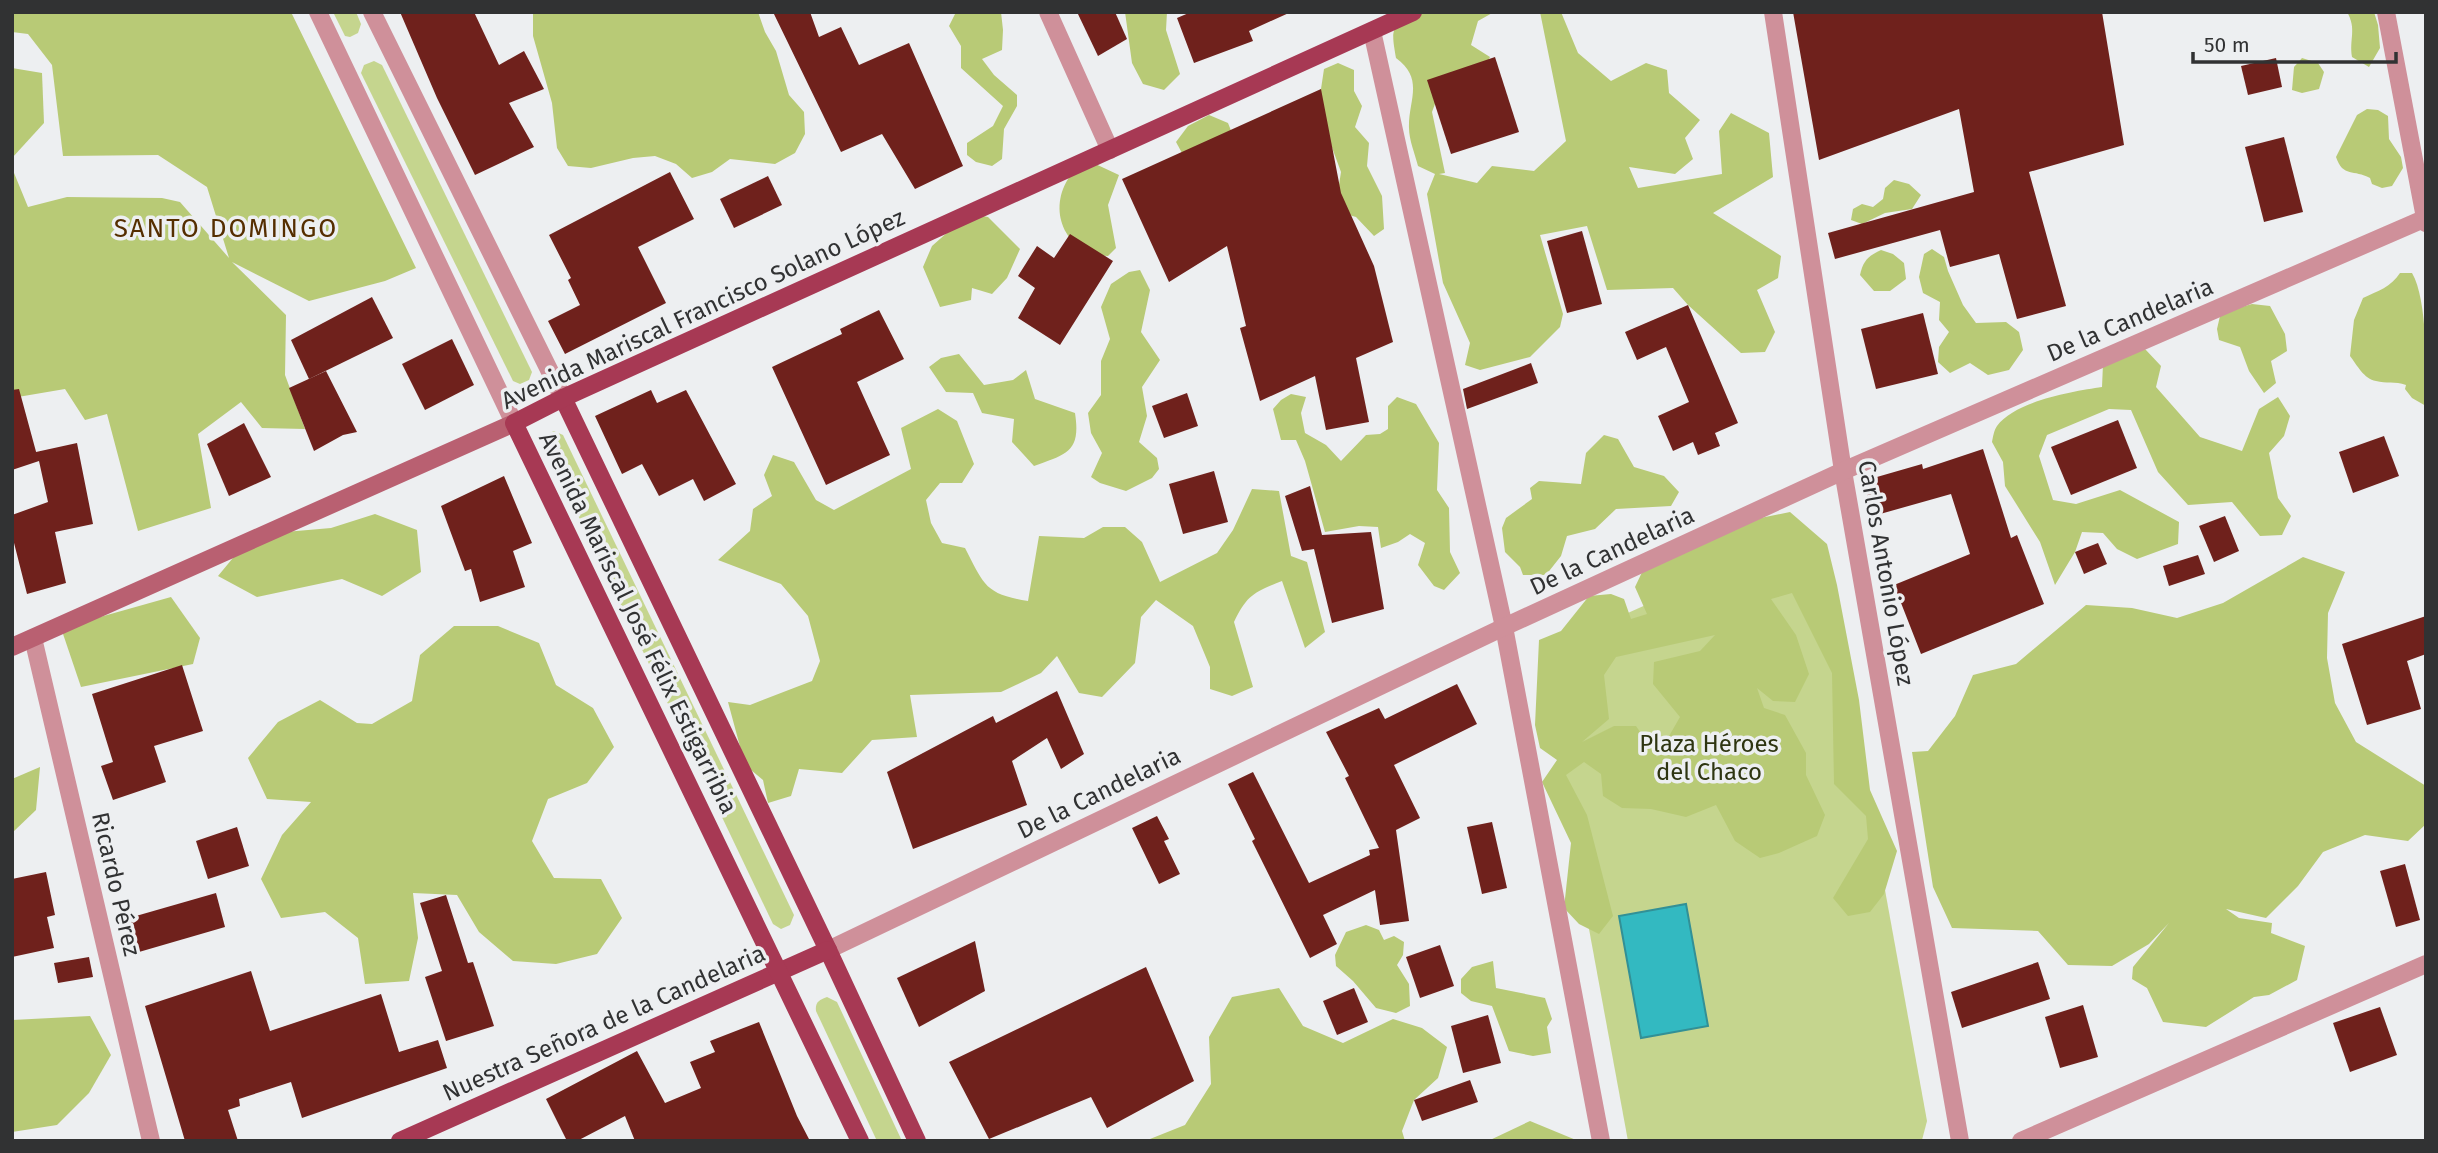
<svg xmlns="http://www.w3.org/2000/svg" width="2438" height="1153" font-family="'Fira Sans',sans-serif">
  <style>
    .green { fill: #c5d58e }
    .forest { fill: #b8ca76; fill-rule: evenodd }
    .water { fill: #33b9c1; stroke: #329096; stroke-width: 2 }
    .building { fill: #6f211c }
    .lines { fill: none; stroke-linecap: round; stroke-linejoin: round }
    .street { stroke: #cf909a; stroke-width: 18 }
    .secondary { stroke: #b96071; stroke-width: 18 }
    .primary { stroke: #a73954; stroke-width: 18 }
    .labels { text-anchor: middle; stroke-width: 7; stroke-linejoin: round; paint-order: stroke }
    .street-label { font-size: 24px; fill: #313233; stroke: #edeff1 }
    .park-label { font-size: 24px; fill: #2e3511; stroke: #edeff1 }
    .neighbourhood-label { font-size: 26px; letter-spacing: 2px; fill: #552e00; stroke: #edeff1 }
  </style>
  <rect width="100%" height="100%" fill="#edeff1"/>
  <g class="green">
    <path d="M333 12H356L361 24 358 33 350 37 345 36Z"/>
    <path d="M374 61 382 65 532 372 529 380 520 384 513 381 361 73 364 65Z"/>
    <path d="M554 431 563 435 794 915 790 925 781 929 773 924 544 444 545 435Z"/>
    <path d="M1807 533 1823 549 1927 1121 1922 1140 1628 1141 1541 668 1554 646Z"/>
    <path d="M827 997 837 1002 902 1141H877L816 1011C815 1002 819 1000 827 997Z"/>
  </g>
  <g class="forest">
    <path d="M12 12H291L416 268 385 281 309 301 232 262 286 315 285 375 305 429 262 428 241 402 198 434 211 508 138 531 107 414 85 420 65 389 12 398V168L28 207 67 197 162 198 180 202 229 258 207 187 158 155 63 156 52 65 28 34 12 32Z"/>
    <path d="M533 12H758L765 32 776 51 789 95 804 112 805 134 795 153 775 164 730 159 712 172 692 178 676 164 655 156 633 158 591 168 568 166 557 148 552 103 533 36Z"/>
    <path d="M956 12H1001L1003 30 1002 50 982 59 994 75 1017 95V106L1004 129 1002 159 992 166 976 162 967 155V143L993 126 1003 106 961 68V46L949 26Z"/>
    <path d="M1125 12H1167L1166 30 1180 74 1164 90 1143 84 1132 63Z"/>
    <path d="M1418 12H1494L1478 21 1471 45 1490 57 1485 67 1439 93 1432 112 1445 173 1439 174 1477 183 1492 166 1534 171 1566 141 1540 12H1561L1578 53 1611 81 1646 63 1667 70 1669 93 1700 120 1685 138 1693 159 1675 174 1629 167 1638 188 1722 174 1719 131 1731 113 1769 133 1773 177 1713 213 1781 256 1778 278 1757 290 1775 332 1765 352 1741 353 1688 305 1673 288 1607 290 1587 226 1540 235 1563 314 1560 327 1530 357 1480 370 1465 365 1470 343 1443 283 1427 194 1435 174 1418 166C1415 154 1409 140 1409 128 1408 101 1425 79 1396 58 1391 28 1390 27 1418 12Z"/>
    <path d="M2347 12H2374L2378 25 2380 48 2369 67 2352 57C2349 39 2357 29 2347 12Z"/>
    <path d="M2302 58 2318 63 2324 72 2319 89 2302 93 2292 90 2294 67Z"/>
    <path d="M1338 63 1354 70V91L1362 106 1355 127 1369 143 1367 166 1382 196 1384 229 1374 236 1356 217 1335 211 1341 172 1330 142 1309 104 1321 89 1324 69Z"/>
    <path d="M12 68 42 73 44 123 12 158Z"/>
    <path d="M2367 109 2378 110 2388 116 2389 139 2401 157 2403 168 2392 186 2382 188 2372 184 2370 178C2354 169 2343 178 2336 157L2357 115Z"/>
    <path d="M1209 115 1228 123 1249 176 1206 197 1176 142 1188 126Z"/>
    <path d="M1089 161 1119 175 1108 205 1116 248 1108 256C1067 255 1047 213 1068 179 1072 172 1082 166 1089 161Z"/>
    <path d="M1894 180 1909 184 1921 195 1912 209 1885 213 1862 224 1851 220 1853 209 1862 204 1873 207 1883 199 1885 188Z"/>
    <path d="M977 215 988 217 1020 249 1007 278 992 294 972 288 971 300 940 307 923 267 932 246 966 216Z"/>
    <path d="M1932 249 1944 257 1948 271 1963 305 1976 323 2006 322 2019 332 2023 350 2009 370 1988 375 1970 363 1950 373 1938 362 1939 347 1949 332 1939 320 1940 302 1923 293 1919 277 1924 254Z"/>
    <path d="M1881 250 1893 254 1904 263 1906 279 1890 291H1874L1860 275C1863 261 1868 256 1881 250Z"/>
    <path d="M1140 270 1150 290 1141 332 1160 360 1142 387 1147 416 1139 442 1157 458 1159 469 1152 478 1126 491 1100 483 1091 477 1102 453 1091 433 1088 413 1101 395V361L1110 339 1101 307 1111 284 1129 272Z"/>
    <path d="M2400 273H2412C2428 300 2426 372 2426 406L2412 398 2405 389 2406 385C2395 381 2386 384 2376 381 2364 379 2357 365 2350 356L2354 320 2363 298C2378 291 2391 287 2400 273Z"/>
    <path d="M2252 304 2270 306 2285 334 2287 351 2271 361 2276 383 2264 393 2249 371 2240 347 2219 340 2217 329 2220 316 2231 310Z"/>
    <path d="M2145 349 2161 366 2156 387 2200 437 2242 451 2259 409 2278 397 2290 416 2284 436 2269 453 2278 498 2291 516 2282 535 2260 536 2232 502 2188 505 2158 472 2131 410 2109 409 2047 435 2039 456 2053 500 2076 504 2120 490 2179 522 2178 544 2137 559 2117 549 2103 533 2082 532 2075 552 2055 585 2040 542 2005 486 2003 462 1992 442C1993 437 1994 430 1997 426 2015 401 2074 391 2102 387L2103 364Z"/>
    <path d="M959 354 984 385 1013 380 1026 370 1035 399 1075 413C1081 452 1067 454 1034 466L1012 442 1014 419 982 413 973 393 946 392 929 367 941 358Z"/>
    <path d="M1291 394 1306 397 1301 413 1305 433 1326 445 1341 461 1366 435 1380 434 1388 429V406L1397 397 1416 404 1439 443 1437 490 1449 508 1450 552 1460 573 1444 590 1434 586 1418 565 1425 543 1410 534 1398 542 1381 548 1378 527 1359 526 1325 532 1305 461 1296 440H1281L1273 409 1281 400Z"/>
    <path d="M938 409 957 421 974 464 962 483H940L926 500 931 523 942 543 965 548C984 584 984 594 1028 601L1039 536 1084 538 1103 527H1125L1142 542 1160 582 1217 553 1233 530 1252 489 1279 491 1291 556 1307 562 1325 632 1305 648 1282 581C1254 592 1247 595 1234 622L1253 687 1232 696 1210 689V667L1193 626 1156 600 1141 617 1135 663 1102 697 1079 693 1057 656 1041 673 1001 692 910 695 917 737 872 740 842 773 799 769 791 796 768 803 763 780 745 765 728 702 750 705 812 681 820 661 808 616 781 584 718 560 750 531 753 509 772 496 764 475 773 455 794 462 816 500 834 510 911 469 901 428Z"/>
    <path d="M1604 435 1618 439 1634 467 1664 476 1679 492 1671 506 1616 509 1595 529 1567 536 1561 556 1546 575H1523L1520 567 1505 552 1502 528 1506 518 1532 499 1530 488 1539 481 1581 484 1586 453Z"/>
    <path d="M1790 512 1827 544 1837 585 1859 700 1870 790 1897 851 1884 894 1870 912 1848 916 1833 898 1868 839 1866 816 1834 784 1832 673 1792 593 1771 599 1796 635 1809 674 1795 702 1773 701 1757 688 1764 708 1785 715 1806 753V775L1825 815 1817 836 1779 853 1760 858 1735 841 1716 805 1686 817 1651 809 1622 808 1603 796 1601 774 1584 762 1566 775 1587 815 1613 916 1599 934 1579 924 1564 908 1571 843 1542 782 1557 760 1540 748 1535 725 1539 640 1561 631 1589 596 1611 594 1624 599 1631 619 1647 614 1635 587 1645 566 1736 523ZM1715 635 1700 651 1654 662 1653 684 1680 717 1657 757 1636 726H1614L1582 742 1609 719 1604 675 1616 657Z"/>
    <path d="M375 514 417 530 421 572 382 596 342 579 257 597 218 576 242 547 285 532 331 528Z"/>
    <path d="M2303 557 2345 572 2328 613 2327 658 2335 703 2356 742 2426 786V824L2408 841 2365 835 2323 852 2298 886 2266 918 2226 909 2239 918 2272 923 2271 933 2305 946 2297 980 2269 995 2254 997 2206 1027 2163 1022 2147 988 2132 979 2133 967 2169 923 2149 944 2112 966 2068 965 2038 931 1952 928 1933 887 1912 752 1928 751 1955 716 1973 675 2016 664 2086 605 2132 608 2177 618 2223 603Z"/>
    <path d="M171 597 200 638 193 664 81 687 61 628Z"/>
    <path d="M454 626H498L539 643 556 685 593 708 614 747 587 783 548 799 532 841 554 878 601 879 622 918 597 954 556 964 513 961 479 932 457 895 413 893 418 938 409 981 365 984 358 938 325 912 281 918 261 879 282 835 311 802 267 799 248 758 278 722 320 700 357 723 372 724 412 701 420 655Z"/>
    <path d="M40 767 36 810 12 833V779Z"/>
    <path d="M1366 925 1379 930 1384 940 1394 936 1404 942 1403 955 1397 965 1409 984 1410 1006 1396 1013 1376 1008 1353 981 1336 966 1335 955 1346 932Z"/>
    <path d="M1493 961 1496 988 1545 998 1552 1019 1547 1027 1551 1053 1533 1056 1509 1051 1492 1006 1471 1001 1461 993V979L1472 967Z"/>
    <path d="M1279 988 1303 1026 1343 1043 1393 1019 1422 1028 1447 1047 1438 1078 1414 1100 1402 1131 1405 1141H1145L1185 1125 1211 1084 1209 1037 1232 997Z"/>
    <path d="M90 1016 111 1055 89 1093 57 1125 12 1132V1020Z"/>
    <path d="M1530 1121 1576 1140 1577 1141H1488Z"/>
  </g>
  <path class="water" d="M1686 904 1708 1026 1641 1038 1619 916Z"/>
  <g class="building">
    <path d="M400 12H474L499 65 524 51 544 89 509 103 534 147 475 175 437 98Z"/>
    <path d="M773 12H810L819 37 841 27 859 65 909 43 963 166 915 189 882 134 841 152Z"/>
    <path d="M1077 12H1115L1127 39 1098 56Z"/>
    <path d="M1191 12H1291L1249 31 1253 41 1194 63 1177 18Z"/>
    <path d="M1793 12H2102L2124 145 2029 172 2066 306 2017 319 1999 254 1950 267 1940 230 1835 259 1828 233 1974 192 1959 109 1819 160Z"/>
    <path d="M1495 57 1519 132 1451 154 1427 80Z"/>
    <path d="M2276 58 2282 87 2248 95 2241 66Z"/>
    <path d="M1321 89 1341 193 1374 266 1393 342 1356 358 1369 422 1326 430 1315 376 1260 401 1240 328 1246 326 1227 246 1169 282 1122 179Z"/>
    <path d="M2284 137 2303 212 2264 222 2245 147Z"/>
    <path d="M670 172 694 219 638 247 666 303 565 354 548 321 580 305 568 280 571 278 549 235Z"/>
    <path d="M768 176 782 205 734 228 720 199Z"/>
    <path d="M1582 231 1602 304 1567 313 1547 241Z"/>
    <path d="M1070 234 1113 261 1060 345 1018 318 1035 288 1018 276 1037 246 1054 258Z"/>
    <path d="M372 297 393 338 309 379 291 340Z"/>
    <path d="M1688 305 1738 423 1715 433 1720 446 1698 455 1693 442 1673 451 1658 416 1689 402 1666 347 1637 360 1625 332Z"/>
    <path d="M879 310 904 359 857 382 890 455 826 485 772 367 842 334 840 329Z"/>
    <path d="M1923 313 1938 374 1876 389 1861 329Z"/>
    <path d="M452 339 474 385 425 410 402 364Z"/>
    <path d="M1531 363 1538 383 1467 409 1463 389Z"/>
    <path d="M326 371 357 432 343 435 314 451 289 388Z"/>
    <path d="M19 389 38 459 36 452 77 443 93 524 55 532 66 583 27 594 12 535V515L48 502 39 461 12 470V390Z"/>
    <path d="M651 390 657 403 686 390 736 484 704 501 693 479 659 496 642 464 622 474 595 416Z"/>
    <path d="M1187 393 1198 426 1164 438 1152 406Z"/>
    <path d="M2118 420 2137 468 2071 495 2051 447Z"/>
    <path d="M244 423 271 477 229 496 207 444Z"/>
    <path d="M2384 436 2399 476 2353 493 2339 452Z"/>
    <path d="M1983 449 2011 538 2017 535 2044 604 1921 654 1894 585 1970 554 1951 494 1873 516 1863 481 1922 464 1923 469Z"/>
    <path d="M1214 471 1228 522 1183 534 1169 484Z"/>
    <path d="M504 476 532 543 513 551 525 587 480 602 471 569 465 571 441 506Z"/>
    <path d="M1310 486 1322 535 1371 532 1384 609 1332 623 1314 549 1302 551 1285 496Z"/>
    <path d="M2225 516 2239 551 2214 562 2199 526Z"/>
    <path d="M2098 543 2107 564 2084 574 2075 552Z"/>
    <path d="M2198 555 2205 574 2169 586 2163 566Z"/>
    <path d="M2426 616V654L2407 661 2421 709 2367 725 2342 644Z"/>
    <path d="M182 665 203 731 154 746 166 782 113 800 101 766 113 762 92 694Z"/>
    <path d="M1457 684 1477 724 1394 765 1420 818 1396 830 1409 921 1380 925 1375 890 1323 915 1337 944 1310 958 1252 841 1255 839 1228 784 1253 772 1309 883 1370 855 1369 850 1379 848 1345 778 1349 776 1326 732 1379 708 1385 719Z"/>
    <path d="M1057 691 1084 754 1061 769 1047 738 1012 761 1027 805 913 849 887 772 993 716 996 723Z"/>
    <path d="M1157 816 1169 839 1164 841 1180 874 1159 884 1132 828Z"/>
    <path d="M1492 822 1507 888 1482 894 1467 827Z"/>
    <path d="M237 827 249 866 208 879 196 841Z"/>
    <path d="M2405 864 2420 920 2396 927 2380 871Z"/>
    <path d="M46 872 55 915 47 917 54 948 12 957V879Z"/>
    <path d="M216 893 225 927 139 952 129 918Z"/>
    <path d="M446 895 468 963 473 962 494 1026 446 1041 425 977 442 971 420 903Z"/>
    <path d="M975 941 985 991 919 1027 897 978Z"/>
    <path d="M1440 945 1454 986 1420 998 1406 957Z"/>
    <path d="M89 957 93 977 58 983 54 963Z"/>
    <path d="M2038 962 2050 999 1962 1028 1951 992Z"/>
    <path d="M1146 967 1194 1081 1107 1128 1091 1097 989 1139 949 1062Z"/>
    <path d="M251 971 270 1031 381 994 399 1052 438 1040 447 1068 302 1118 291 1082 239 1099 240 1106 228 1110 238 1141H185L145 1006Z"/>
    <path d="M1354 988 1368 1022 1337 1035 1323 1001Z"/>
    <path d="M2083 1005 2098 1057 2060 1068 2045 1017Z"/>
    <path d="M2380 1007 2397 1055 2350 1072 2333 1023Z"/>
    <path d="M1488 1015 1501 1063 1463 1073 1451 1026Z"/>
    <path d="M759 1022 797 1116 810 1141H635L625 1116 577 1141H567L546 1099 637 1051 665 1103 701 1088 690 1062 715 1052 710 1041Z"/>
    <path d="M1470 1080 1478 1102 1422 1121 1414 1100Z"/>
  </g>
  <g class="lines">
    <g class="street">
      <path d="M318 12 514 423"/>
      <path d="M372 12 563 398"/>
      <path d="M1048 12 1110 150"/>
      <path d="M1773 12 1843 471 1960 1141"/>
      <path d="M2386 12 2426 223"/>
      <path d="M1372 31 1504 627 1601 1141"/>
      <path d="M33 638 151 1141"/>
      <path d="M828 950 1504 627 1843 471 2426 218"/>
      <path d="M2021 1141 2426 964"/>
    </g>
    <path class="secondary" d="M12 647 514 423"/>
    <g class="primary">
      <path d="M563 398 828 950 917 1141"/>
      <path d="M400 1141 828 950"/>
      <path d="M860 1141 514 423 563 398 1413 12"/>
    </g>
  </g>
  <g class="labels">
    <g class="street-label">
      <text transform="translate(703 309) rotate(-25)" y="8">Avenida Mariscal Francisco Solano López</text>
      <text transform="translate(2130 320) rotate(-23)" y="8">De la Candelaria</text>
      <text transform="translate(1612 551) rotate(-25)" y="8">De la Candelaria</text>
      <text transform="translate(1886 573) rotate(80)" y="8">Carlos Antonio López</text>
      <text transform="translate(638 623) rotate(64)" y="8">Avenida Mariscal José Félix Estigarribia</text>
      <text transform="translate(1099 793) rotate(-26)" y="8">De la Candelaria</text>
      <text transform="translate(116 884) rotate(77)" y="8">Ricardo Pérez</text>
      <text transform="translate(604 1023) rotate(-24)" y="8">Nuestra Señora de la Candelaria</text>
    </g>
    <g class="park-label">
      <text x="1709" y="752">Plaza Héroes<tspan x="1709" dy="28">del Chaco</tspan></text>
    </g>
    <g class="neighbourhood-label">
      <text x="226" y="237">SANTO DOMINGO</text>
    </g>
  </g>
  <rect width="2438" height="1153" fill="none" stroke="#313233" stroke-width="28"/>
  <path d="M2193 52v10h203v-10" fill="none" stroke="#313233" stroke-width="3.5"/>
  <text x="2204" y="52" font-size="21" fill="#313233" stroke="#edeff1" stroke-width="5" paint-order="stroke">50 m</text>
</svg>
